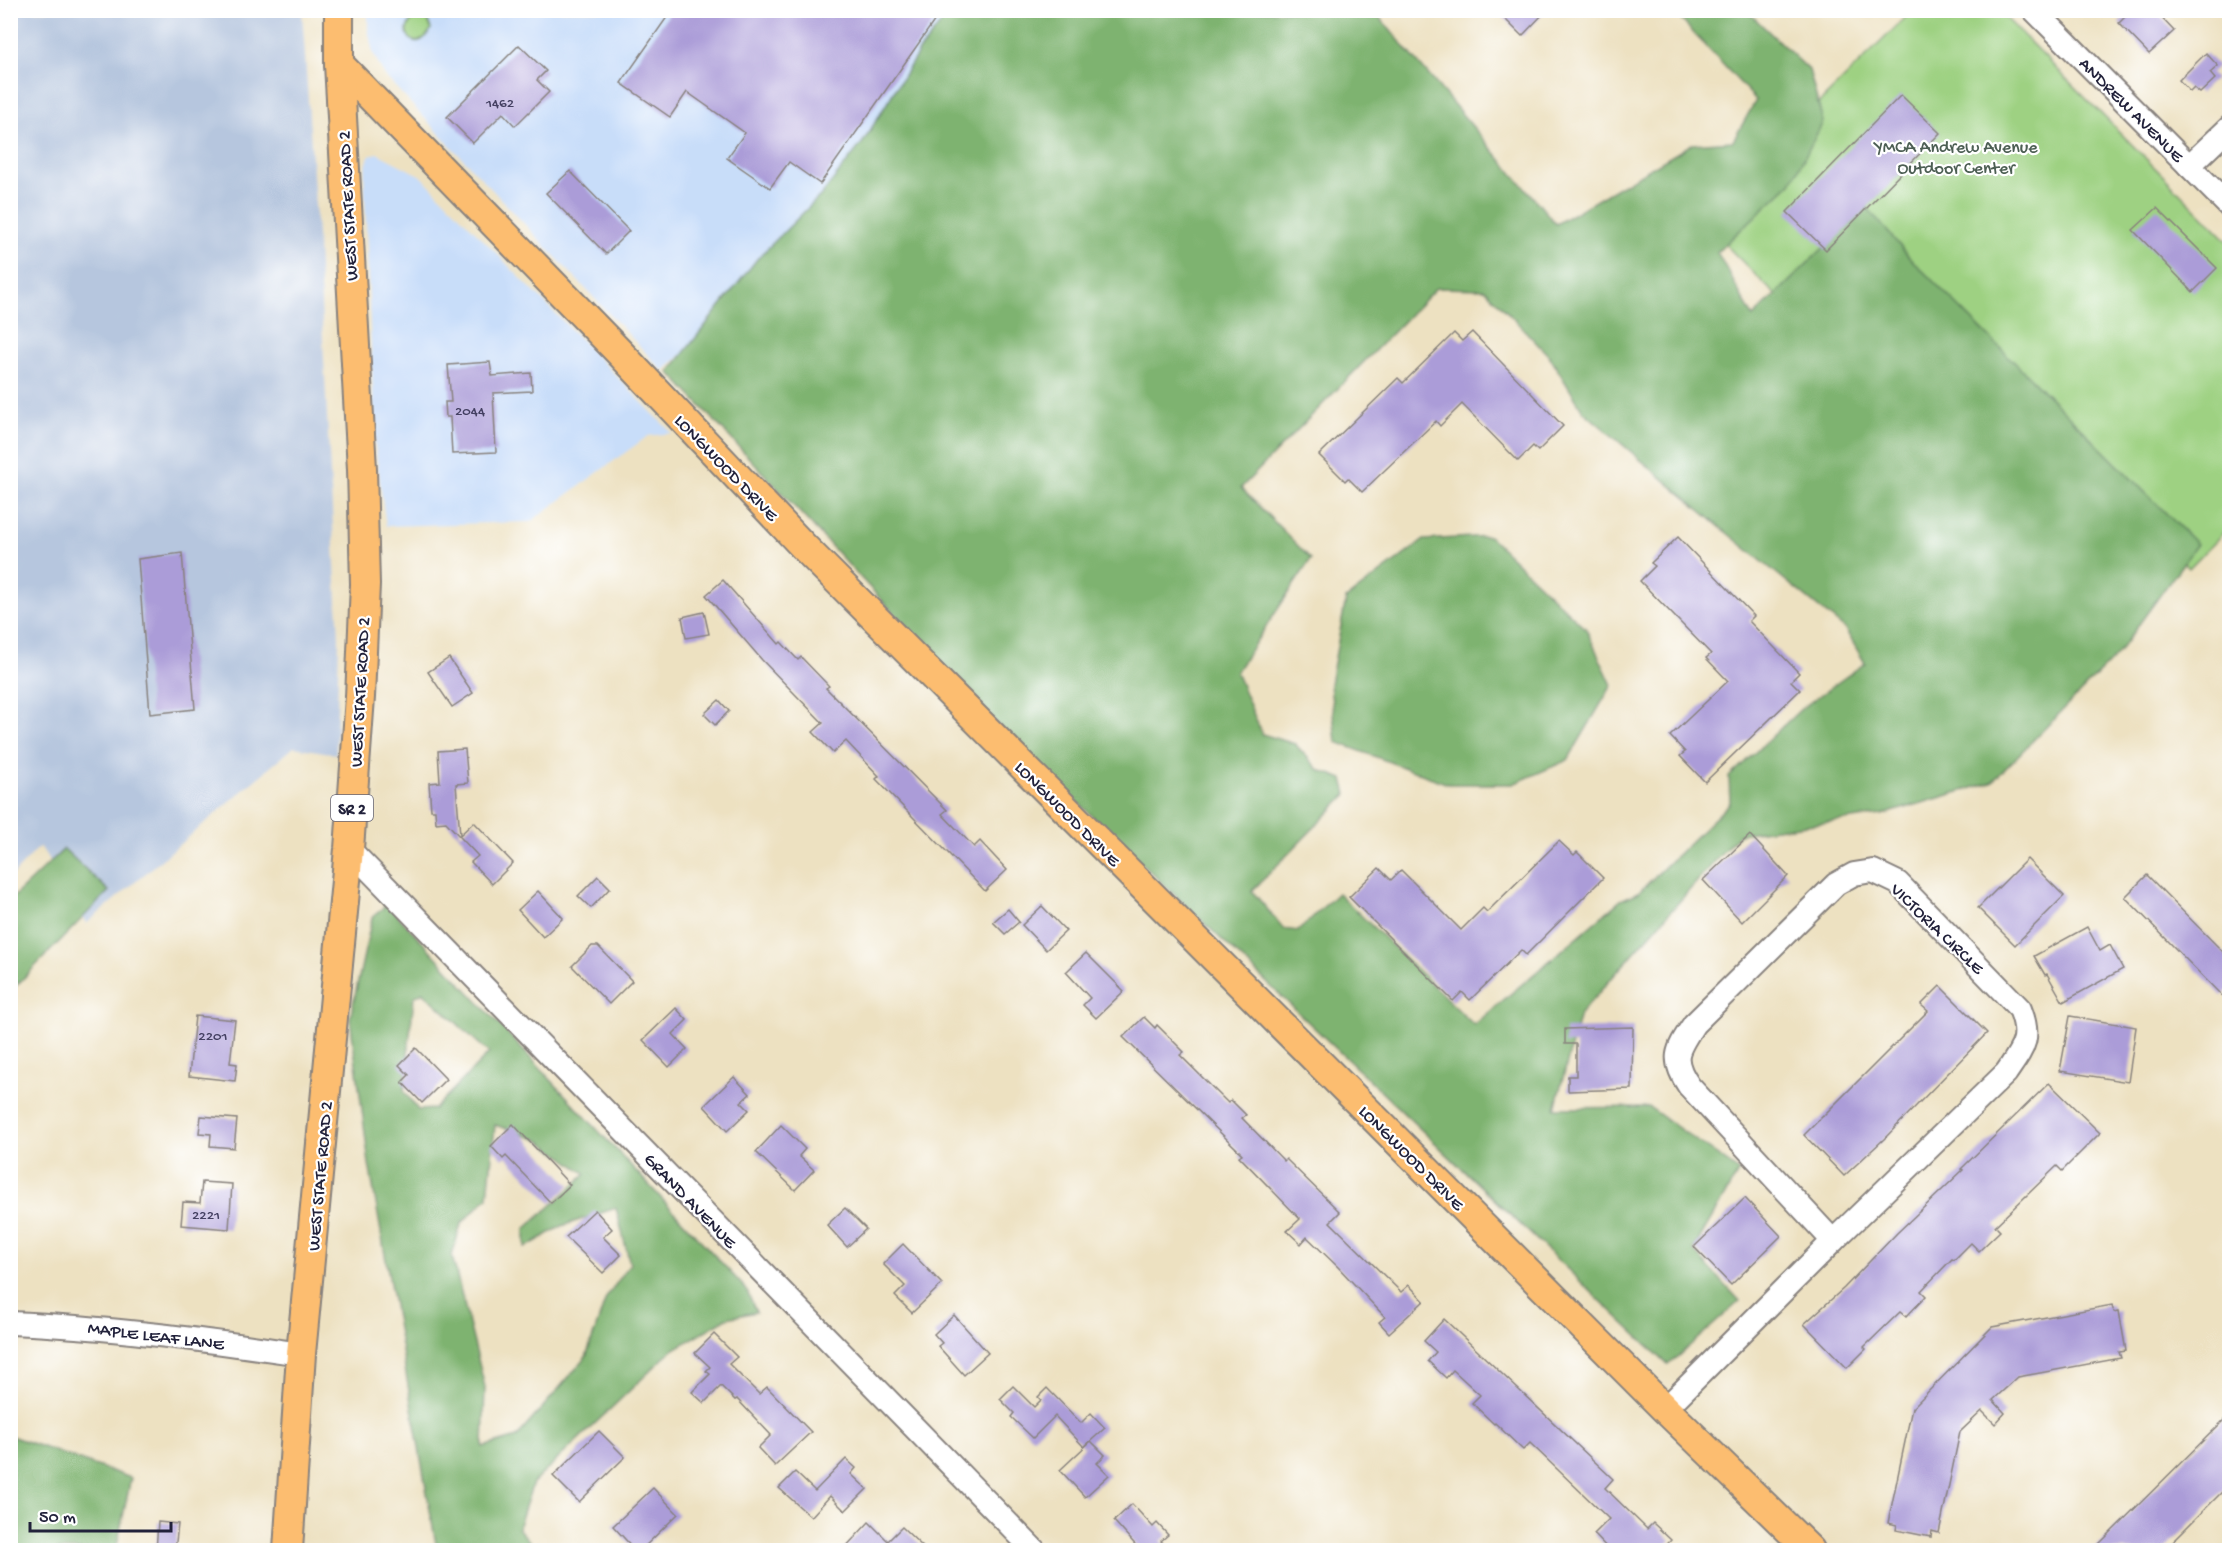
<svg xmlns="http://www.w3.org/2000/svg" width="2240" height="1561" font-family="'Gochi Hand',sans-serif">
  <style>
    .built { fill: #c8ddf9 }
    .industrial { fill: #b6c6de }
    .green { fill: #9ed182; stroke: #607a5e; stroke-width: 1.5 }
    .forest { fill: #7eb370; stroke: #506a56; stroke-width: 1.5; fill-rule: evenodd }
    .building { fill: #ab9cd8 }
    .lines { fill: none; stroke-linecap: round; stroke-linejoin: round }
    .minor-casing { stroke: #88827e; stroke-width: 26 }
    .major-casing { stroke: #88827e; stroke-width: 32 }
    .minor { stroke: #fff; stroke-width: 22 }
    .major { stroke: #fcbd6f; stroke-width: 28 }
    .labels { text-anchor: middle; stroke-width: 4.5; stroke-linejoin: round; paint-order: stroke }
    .number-label { font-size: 15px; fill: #444062 }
    .shield { fill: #fff; stroke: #646476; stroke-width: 1.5 }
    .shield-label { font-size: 16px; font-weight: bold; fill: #22223b }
    .street-label { font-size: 18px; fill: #22223b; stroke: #fff }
    .park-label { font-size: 18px; fill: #4d5f54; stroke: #fff }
  </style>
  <rect width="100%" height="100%" fill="#fff"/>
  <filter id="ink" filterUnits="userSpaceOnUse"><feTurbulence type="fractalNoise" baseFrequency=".0167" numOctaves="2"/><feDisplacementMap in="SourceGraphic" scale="12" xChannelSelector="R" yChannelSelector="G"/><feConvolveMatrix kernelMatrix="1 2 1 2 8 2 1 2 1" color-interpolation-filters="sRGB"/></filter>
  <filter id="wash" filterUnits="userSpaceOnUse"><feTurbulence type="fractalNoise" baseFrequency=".008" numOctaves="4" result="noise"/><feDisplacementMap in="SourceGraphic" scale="24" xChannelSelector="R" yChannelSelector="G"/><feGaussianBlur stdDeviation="1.35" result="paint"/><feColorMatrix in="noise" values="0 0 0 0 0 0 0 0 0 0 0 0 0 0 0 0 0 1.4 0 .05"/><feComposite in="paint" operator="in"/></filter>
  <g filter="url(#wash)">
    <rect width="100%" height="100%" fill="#ede1c1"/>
    <g class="built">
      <path d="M368 11H955L774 274 663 371 385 76 373 53 368 29Z"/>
      <path d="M377 153 421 176 672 433 648 436 530 522 386 526 375 446 364 174 369 156Z"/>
    </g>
    <path class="industrial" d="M11 11H302L318 248 339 638 336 754 294 747 86 924 78 905 40 846 11 877Z"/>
    <g class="green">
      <path d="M1912 11H1999L2229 242V527L2189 568 1903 280 1831 351 1701 220Z"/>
      <path d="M421 15 428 21 431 29C415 60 392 25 421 15Z"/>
    </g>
    <g class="forest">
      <path d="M951 11H1374L1556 224 1692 144 1733 141 1756 100 1673 11H1747L1809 70 1823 122 1791 183 1717 252 1753 317 1866 206 1912 260 2197 544 2116 656 1992 782 1882 815 1739 834 1580 1014 1555 1108 1649 1107 1739 1171 1693 1250 1740 1301 1668 1365 1007 735 669 372 757 259 822 194 863 142 919 51ZM1436 288 1485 289 1550 357 1583 411 1721 528 1845 629 1865 663 1802 708 1729 777 1730 803 1639 892 1621 900 1474 1025 1338 893 1298 931 1284 929 1252 891 1347 794 1343 779 1319 770 1295 744 1262 734 1236 672 1311 559 1241 488Z"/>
      <path d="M1489 536 1586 629 1612 685 1568 760 1513 784H1448L1336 742 1330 684 1346 599 1424 540Z"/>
      <path d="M64 849 109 891 11 991V899Z"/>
      <path d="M387 904 746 1289 756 1312 727 1318 671 1351 533 1483 518 1528 537 1550H437L369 1164 350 1018 372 918ZM423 992 489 1053 434 1109 418 1110 404 1091 414 997ZM495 1125 539 1140 586 1174 525 1229V1248L562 1226 616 1208 630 1264 606 1298 586 1357 517 1437 483 1447 485 1387 452 1256 461 1224 488 1197Z"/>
      <path d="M11 1436 131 1478 116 1550H11Z"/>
    </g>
    <g id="blocks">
      <g class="building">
        <path d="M672 10H942L820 184 789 162 770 188 727 158 745 133 687 92 670 117 621 83Z"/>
        <path d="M1496 10H1547L1522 36Z"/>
        <path d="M2132 10H2154L2174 31 2149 54 2119 23Z"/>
        <path d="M519 45 546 71 537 80 549 92 515 126 503 113 473 143 447 117Z"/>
        <path d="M2206 53 2218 66 2210 73 2215 79 2200 93 2194 88 2190 92 2179 80Z"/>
        <path d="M1901 95 1940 133 1826 250 1787 212Z"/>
        <path d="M570 171 629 231 606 254 546 193Z"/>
        <path d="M2157 208 2217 268 2193 292 2133 230Z"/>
        <path d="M1472 332 1563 426 1538 451 1533 446 1518 461 1462 404 1440 426 1436 421 1362 492 1348 478 1345 481 1319 455 1398 378 1403 383 1454 333 1462 341Z"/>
        <path d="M490 362 492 376 531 373 532 391 493 393 496 452 452 454 450 417H446L445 402H451L448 365Z"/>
        <path d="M1678 537 1754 616 1749 621 1799 673 1791 681 1800 690 1705 782 1680 756 1685 752 1670 736 1728 681 1706 658 1711 654 1640 581 1655 566 1651 563Z"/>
        <path d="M182 553 195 709 150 714 138 559Z"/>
        <path d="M723 580 779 644 781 642 798 660 801 657 829 686 826 688 947 810 942 814 974 847 980 841 1007 870 985 891 876 779 879 776 846 741 833 753 813 732 823 723 762 660 706 595Z"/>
        <path d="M704 612 709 634 686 638 682 617Z"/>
        <path d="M449 658 473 693 452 707 428 672Z"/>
        <path d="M719 700 729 711 715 725 704 714Z"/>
        <path d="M465 749 468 783 456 784 460 835 474 822 513 863 492 884 471 862 478 856 446 822 436 823 435 810H431L429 783 440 782 438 751Z"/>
        <path d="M1750 835 1788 876 1742 922 1703 880Z"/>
        <path d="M1559 841 1574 855 1577 852 1603 878 1526 955 1521 950 1470 1000 1462 992 1453 1001 1349 897 1379 868 1391 880 1401 870 1461 930 1483 908 1487 912Z"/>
        <path d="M2027 859 2064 896 2015 945 1978 908Z"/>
        <path d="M2147 875 2229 958V989L2222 996 2125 897Z"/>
        <path d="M598 876 610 888 591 908 578 896Z"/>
        <path d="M538 891 563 918 543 937 518 910Z"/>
        <path d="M1042 906 1066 931 1046 950 1022 925Z"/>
        <path d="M1008 909 1019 922 1005 934 993 922Z"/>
        <path d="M2087 927 2100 951 2110 945 2123 969 2063 1002 2047 974 2045 975 2034 956Z"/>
        <path d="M592 946H598L632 981 609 1004 572 966Z"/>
        <path d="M1086 953 1124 991 1096 1018 1083 1005 1090 998 1066 972Z"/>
        <path d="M1940 986 1987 1033 1884 1139 1844 1176 1804 1135 1928 1011 1921 1005Z"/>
        <path d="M676 1008 687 1020 673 1034 687 1049 669 1067 643 1040Z"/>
        <path d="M195 1016 235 1020 230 1063 237 1064 235 1081 189 1076Z"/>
        <path d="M2070 1016 2136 1027 2128 1082 2060 1071Z"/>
        <path d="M1144 1017 1155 1028 1157 1025 1184 1052 1180 1055 1228 1103 1231 1100 1246 1115 1242 1118 1284 1161 1286 1159 1340 1212 1330 1222 1401 1292 1409 1285 1424 1301 1389 1333 1379 1322 1385 1317 1338 1267 1307 1237 1301 1244 1287 1231 1300 1219 1239 1156 1242 1154 1123 1037Z"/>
        <path d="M1633 1027 1632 1089 1568 1091V1076H1576V1044H1565V1029Z"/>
        <path d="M416 1048 446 1079 422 1103 402 1082 409 1075 399 1065Z"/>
        <path d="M734 1077 750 1094 741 1102 749 1110 727 1131 704 1106Z"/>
        <path d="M2049 1083 2100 1133 2062 1171 2057 1166 1995 1226 2000 1231 1979 1251 1971 1243 1954 1260 1952 1259 1921 1291 1926 1296 1906 1317 1900 1312 1864 1347 1866 1349 1847 1368 1804 1324 1844 1288 1897 1233 1963 1170 1961 1169Z"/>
        <path d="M201 1116 237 1119 234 1148 210 1146 211 1134 199 1133Z"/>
        <path d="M513 1124 570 1185 551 1203 506 1156 503 1159 491 1146Z"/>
        <path d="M781 1125 805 1149 799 1156 814 1170 795 1190 756 1152Z"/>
        <path d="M202 1182 232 1184 229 1229 181 1225 183 1202 200 1203Z"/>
        <path d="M1745 1198 1781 1236 1731 1285 1694 1247Z"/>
        <path d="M845 1208 866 1229 847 1247 827 1225Z"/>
        <path d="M595 1210 612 1229 603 1237 621 1255 603 1273 566 1237Z"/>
        <path d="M903 1244 942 1284 912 1313 895 1296 905 1286 883 1264Z"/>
        <path d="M2112 1305 2114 1312 2119 1311 2126 1351 2119 1352 2121 1358 2018 1377 1993 1400 2005 1413 1995 1424 1982 1411 1960 1432 1939 1533 1932 1531 1931 1537 1896 1530 1897 1525 1888 1523 1912 1408 1992 1327Z"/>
        <path d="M954 1315 988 1353 964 1375 938 1346 942 1343 934 1334Z"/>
        <path d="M1444 1319 1613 1479 1605 1488 1647 1529 1653 1523 1671 1540 1661 1551H1610L1594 1534 1609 1519 1530 1443 1523 1450 1495 1423 1494 1424 1472 1403 1480 1395 1453 1370 1446 1378 1428 1361 1436 1352 1424 1341Z"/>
        <path d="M714 1334 737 1357 729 1364 759 1394 767 1387 811 1432 775 1466 758 1448 771 1435 737 1399 735 1400 721 1386 704 1403 692 1392 710 1374 706 1371 710 1367 695 1353Z"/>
        <path d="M1013 1386 1034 1407 1041 1400 1038 1397 1047 1388 1081 1423 1091 1413 1105 1428 1084 1447 1055 1416 1033 1438 1011 1417 1014 1413 1000 1399Z"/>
        <path d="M2229 1415V1485L2163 1551H2092Z"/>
        <path d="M599 1431 625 1457 579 1502 553 1476Z"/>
        <path d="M1091 1441 1105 1455 1097 1463 1109 1475 1085 1497 1060 1470Z"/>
        <path d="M846 1459 856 1468 851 1474 867 1489 845 1511 830 1496 811 1517 779 1488 795 1472 815 1491Z"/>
        <path d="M653 1488 678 1514 640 1551H636L613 1526Z"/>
        <path d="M1132 1504 1153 1527 1157 1523 1168 1535 1161 1541 1171 1551H1141L1114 1521Z"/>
        <path d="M158 1522 178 1524 175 1551H156Z"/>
        <path d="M869 1522 888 1541 902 1527 927 1551H842Z"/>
      </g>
    </g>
  </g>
  <g filter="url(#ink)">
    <use href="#blocks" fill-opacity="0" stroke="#88827e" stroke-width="1.5"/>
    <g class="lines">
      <defs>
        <g id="minor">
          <path d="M2034 10 2230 207"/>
          <path d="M2189 166 2230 127"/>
          <path d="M349 849 1034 1550"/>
          <path d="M1873 871 1898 883 2020 1009C2032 1039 2023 1048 2006 1073L1833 1241 1689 1086C1670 1058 1677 1050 1694 1024L1836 884 1854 874Z"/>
          <path d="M10 1323C108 1327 205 1340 301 1354"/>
          <path d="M1665 1409 1833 1241"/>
        </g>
        <g id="major">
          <path d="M339 64 620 353 805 548 1665 1409 1810 1550"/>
          <path d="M288 1550 301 1354 349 849 360 697 365 584 362 469 339 64V10"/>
        </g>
      </defs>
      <use href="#minor" class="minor-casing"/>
      <use href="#major" class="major-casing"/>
      <use href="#minor" class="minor"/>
      <use href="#major" class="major"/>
    </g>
  </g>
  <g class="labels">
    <g class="number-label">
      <text x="500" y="107">1462</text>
      <text x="470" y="415">2044</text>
      <text x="213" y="1040">2201</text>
      <text x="206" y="1219">2221</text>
    </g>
    <rect class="shield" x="331" y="795" width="42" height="26" rx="4.5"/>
    <g class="shield-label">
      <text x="352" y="814">SR 2</text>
    </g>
    <g class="street-label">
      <text transform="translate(2132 109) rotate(45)" y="6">ANDREW AVENUE</text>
      <text transform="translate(347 206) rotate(-93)" y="6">WEST STATE ROAD 2</text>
      <text transform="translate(727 467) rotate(46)" y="6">LONGWOOD DRIVE</text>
      <text transform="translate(359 692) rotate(-87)" y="6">WEST STATE ROAD 2</text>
      <text transform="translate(1068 813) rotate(45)" y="6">LONGWOOD DRIVE</text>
      <text transform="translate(1938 928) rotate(44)" y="6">VICTORIA CIRCLE</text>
      <text transform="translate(1412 1157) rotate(45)" y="6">LONGWOOD DRIVE</text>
      <text transform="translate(319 1176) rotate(-85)" y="6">WEST STATE ROAD 2</text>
      <text transform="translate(691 1200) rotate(46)" y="6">GRAND AVENUE</text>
      <text transform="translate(156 1335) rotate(7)" y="6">MAPLE LEAF LANE</text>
    </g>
    <g class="park-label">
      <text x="1956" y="152">YMCA Andrew Avenue<tspan x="1956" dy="21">Outdoor Center</tspan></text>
    </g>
  </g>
  <rect width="2240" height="1561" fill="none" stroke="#fff" stroke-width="36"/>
  <path d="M30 1522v9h141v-9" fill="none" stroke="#22223b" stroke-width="3"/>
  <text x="39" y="1522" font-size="18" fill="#22223b" stroke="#ffffff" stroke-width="4.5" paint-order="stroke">50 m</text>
</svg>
